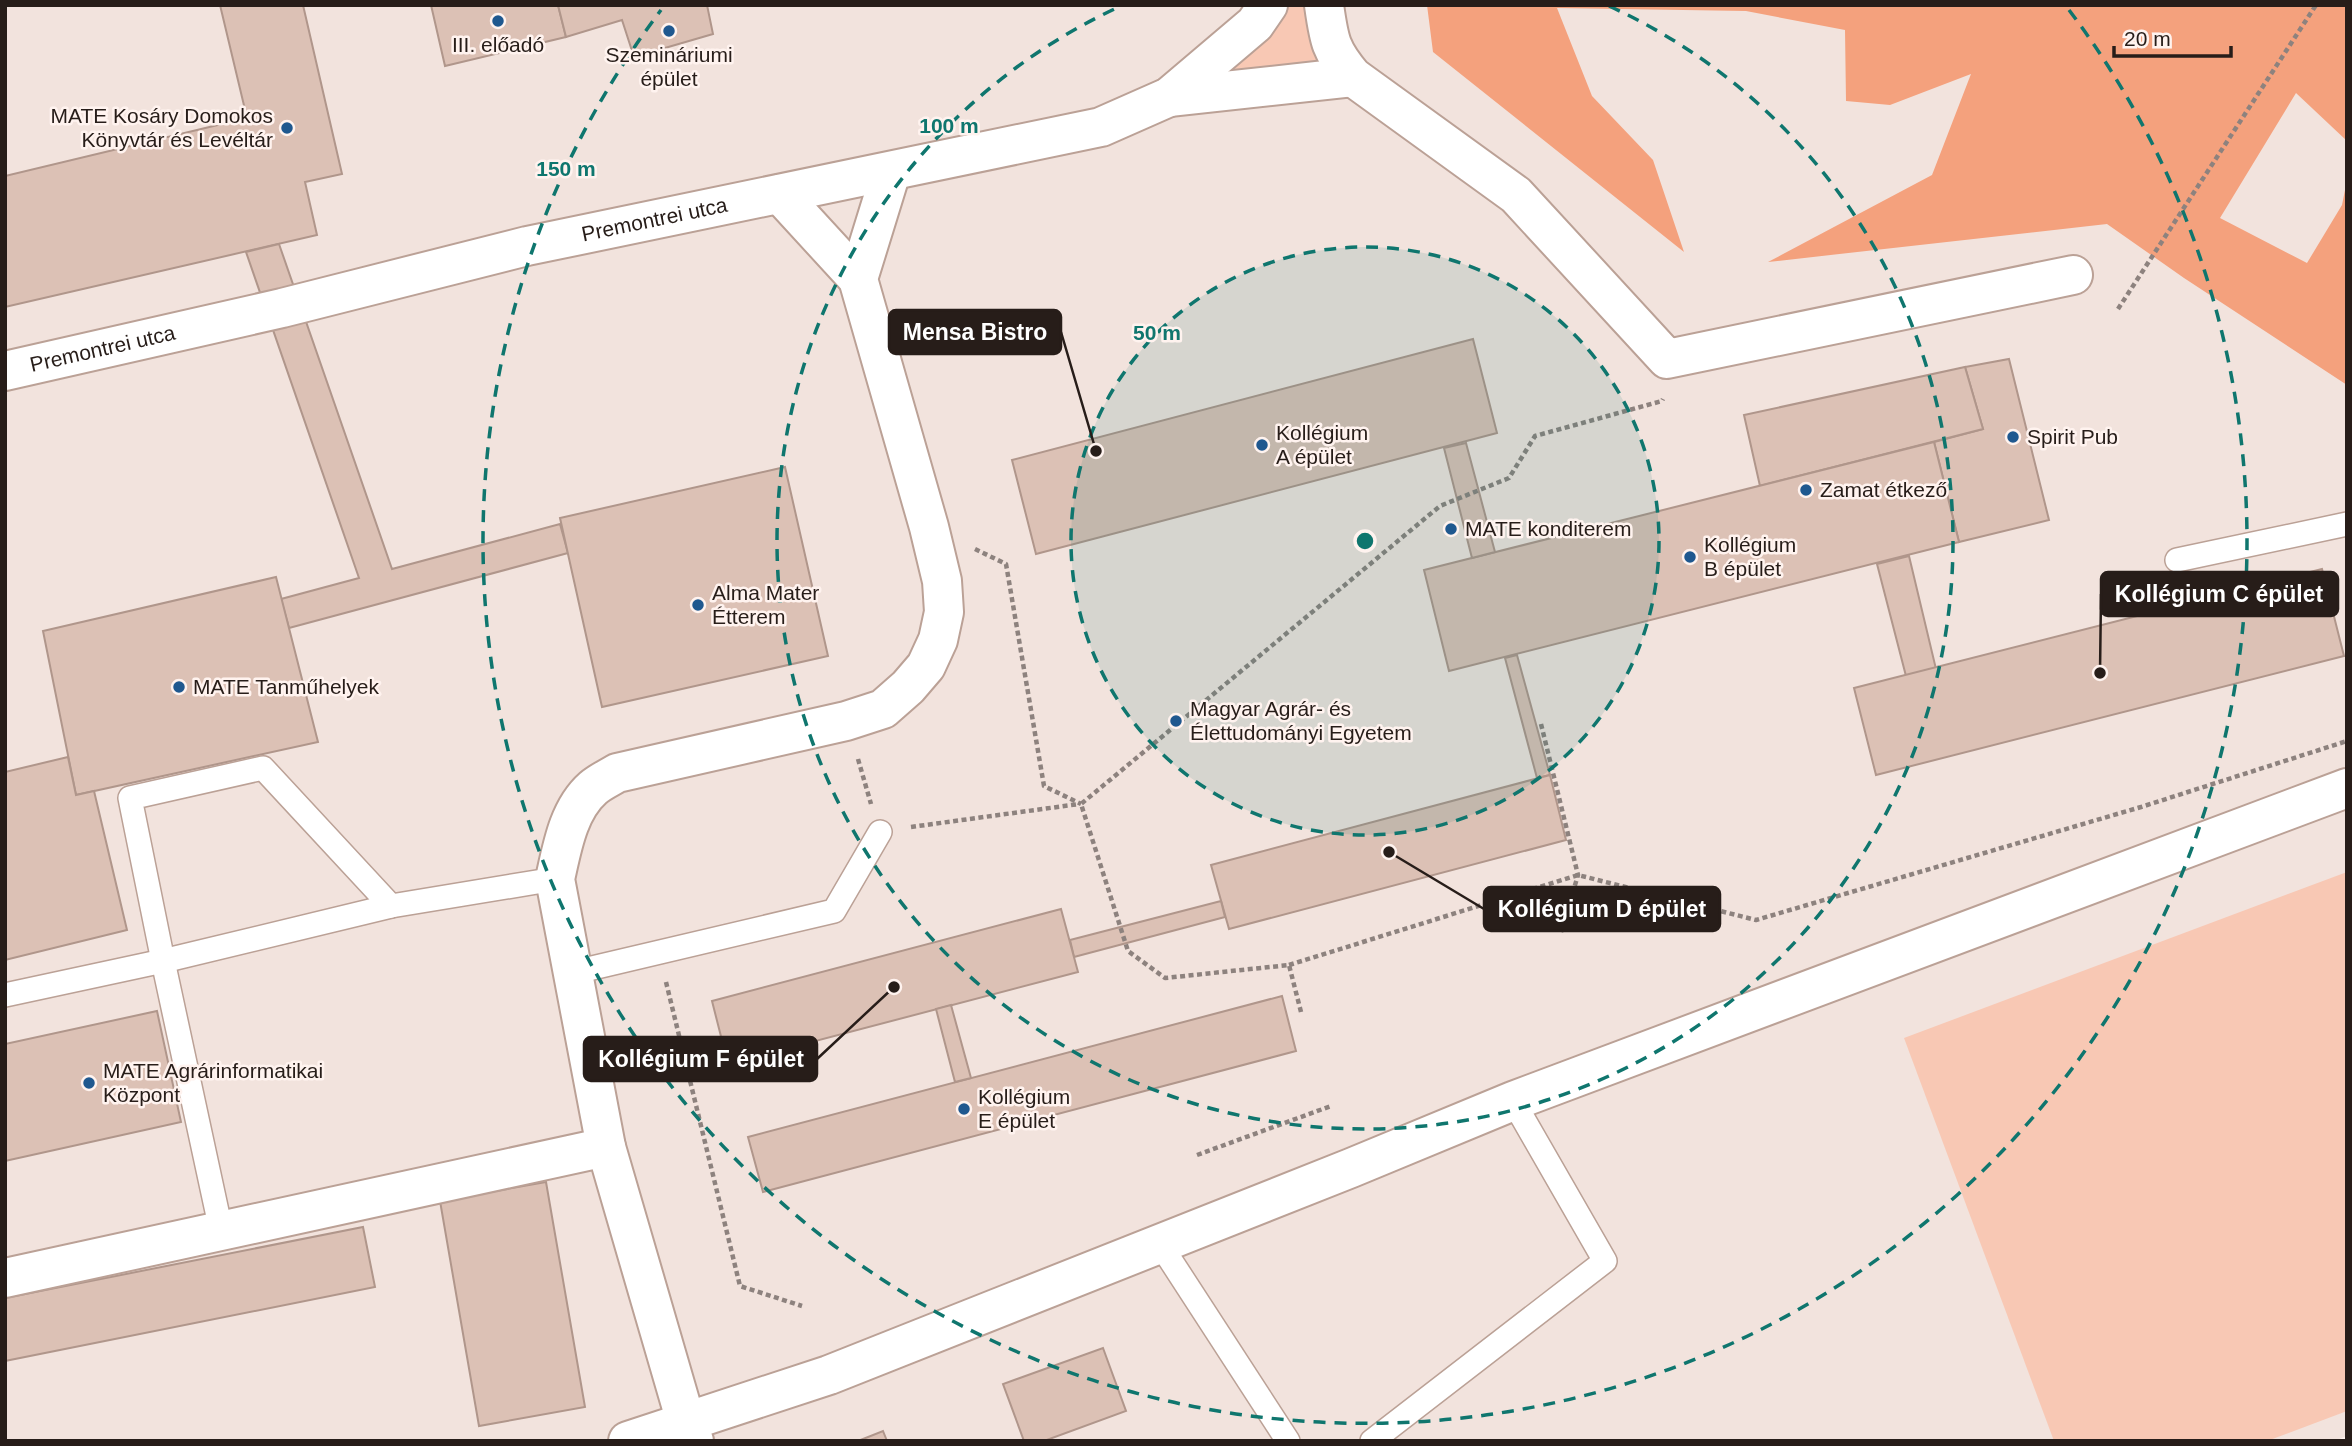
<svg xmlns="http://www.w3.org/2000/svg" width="2352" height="1446" font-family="Arial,sans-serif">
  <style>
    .built { fill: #f2e3dd }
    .green { fill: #f8c8b4 }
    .forest { fill: #f4a17d }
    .building { fill: #dcc1b5; stroke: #b0968b; stroke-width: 2 }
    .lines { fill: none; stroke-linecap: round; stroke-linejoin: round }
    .lane-casing { stroke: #bba196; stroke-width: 26 }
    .street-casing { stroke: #bba196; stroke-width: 42 }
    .path { stroke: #8d827e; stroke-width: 4.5; stroke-dasharray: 5 3.5; stroke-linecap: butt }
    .lane { stroke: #fff; stroke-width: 23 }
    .street { stroke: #fff; stroke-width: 38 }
    .ring { fill: none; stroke: #0f766e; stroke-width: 3.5; stroke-dasharray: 12 9 }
    .poi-dot { fill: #1f588f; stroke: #fff3ef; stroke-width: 2.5 }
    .labels { text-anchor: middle; stroke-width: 5; stroke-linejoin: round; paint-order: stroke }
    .poi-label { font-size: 21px; fill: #271d19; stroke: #fff3ef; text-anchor: start }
    .street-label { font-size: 21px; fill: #271d19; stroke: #fff3ef }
    .centre { fill: #0f766e; stroke: #fff3ef; stroke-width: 3.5 }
    .ring-label { font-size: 21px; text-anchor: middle; font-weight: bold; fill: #0f766e; stroke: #fff3ef; stroke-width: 5; stroke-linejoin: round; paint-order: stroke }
    .leader { fill: none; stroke: #271d19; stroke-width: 2.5 }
    .callout-dot { fill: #271d19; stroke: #fff3ef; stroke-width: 2.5 }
    .callout { fill: #271d19; stroke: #271d19; stroke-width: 2.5 }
    .callout-label { font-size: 23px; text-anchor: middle; font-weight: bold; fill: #fff }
  </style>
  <rect width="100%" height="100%" fill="#fff3ef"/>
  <path class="built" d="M5 5H2347V1436L2334 1441H5Z"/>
  <g class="green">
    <path d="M1268 5H1324L1338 59 1169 97Z"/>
    <path d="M2347 872V1411L2267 1441H2054L1904 1038Z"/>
  </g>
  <path class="forest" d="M1427 5H2347V141L2296 93 2220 218 2307 263 2342 205 2347 180V385L2184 278 2107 224 1768 262 1932 175 1971 74 1890 105 1846 101 1845 30 1746 11 1557 8 1592 96 1653 160 1684 252 1433 52Z"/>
  <g class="building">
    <path d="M220 5H303L342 174 305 182 317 235 5 307V176L247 118Z"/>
    <path d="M431 5H558L566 37 445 66Z"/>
    <path d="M558 5H707L713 34 634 57 622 20 566 37Z"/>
    <path d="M279 244 392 569 560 524 568 553 289 628 281 599 359 578 246 252Z"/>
    <path d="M1473 339 1497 433 1036 554 1012 460Z"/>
    <path d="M2009 359 2049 520 1959 542 1934 442 1983 429 1965 367Z"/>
    <path d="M1965 367 1983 429 1760 486 1744 415Z"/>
    <path d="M1934 442 1959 542 1449 671 1424 570Z"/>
    <path d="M1466 443 1495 552 1472 558 1444 448Z"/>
    <path d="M785 467 828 656 602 707 560 518Z"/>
    <path d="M1909 556 1936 669 1906 676 1877 564Z"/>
    <path d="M2322 569 2344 656 1876 775 1854 688Z"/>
    <path d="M276 577 318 742 76 795 43 631Z"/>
    <path d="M1517 655 1550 775 1537 778 1505 658Z"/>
    <path d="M68 757 76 795 94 791 127 930 5 960V772Z"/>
    <path d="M1550 775 1566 840 1229 929 1211 865Z"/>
    <path d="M1221 901 1225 917 1074 957 1070 940Z"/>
    <path d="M1061 909 1078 972 728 1064 712 1001Z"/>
    <path d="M1282 996 1296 1051 763 1192 748 1137Z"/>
    <path d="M951 1005 971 1078 955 1082 936 1009Z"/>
    <path d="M157 1011 181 1122 5 1161V1044Z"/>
    <path d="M546 1182 585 1407 479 1426 440 1201Z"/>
    <path d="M363 1227 375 1287 5 1361V1298Z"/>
    <path d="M1103 1348 1126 1411 1044 1441H1024L1003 1384Z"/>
    <path d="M883 1431 887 1441H858Z"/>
  </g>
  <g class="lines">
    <defs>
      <g id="lane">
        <path d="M2177 560 2347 524"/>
        <path d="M263 768 391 906 163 961 130 798Z"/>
        <path d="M391 906 555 879"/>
        <path d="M571 973 834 911 880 832"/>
        <path d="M5 995 163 961 221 1230"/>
        <path d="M1160 1244 1288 1441"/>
        <path d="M1372 1441 1605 1261 1513 1101"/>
      </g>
      <g id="street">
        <path d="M1324 5C1329 40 1330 50 1353 77L1516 195 1667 359 2073 275"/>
        <path d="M1169 97 1353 77"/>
        <path d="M780 194 858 279"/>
        <path id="s1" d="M5 371 282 308 527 246 1101 127 1169 97 1255 24 1268 5"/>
        <path d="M5 1278 606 1147"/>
        <path d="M628 1441 829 1375 1351 1168 1513 1101 2347 788"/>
        <path d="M694 1441 686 1422 606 1147 555 879C562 848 568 810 593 788 600 782 609 778 617 773L846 721 883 709 908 687 926 666 938 640 944 612 942 581 929 527 858 279 891 172"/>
      </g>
    </defs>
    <use href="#lane" class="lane-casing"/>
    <use href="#street" class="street-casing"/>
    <g class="path">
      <path d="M2118 309 2316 5"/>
      <path d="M975 549 1006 564 1044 786 1081 804"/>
      <path d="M1541 724 1578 875 1561 932"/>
      <path d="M858 759 871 804"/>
      <path d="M911 827 1079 804"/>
      <path d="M1289 965 1578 875 1756 920 2141 807 2347 741"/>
      <path d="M666 982 740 1286 802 1306"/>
      <path d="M1301 1012 1289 965 1165 978 1128 951 1081 804 1440 506 1509 478 1535 436 1662 401 1663 399"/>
      <path d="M1197 1155 1331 1106"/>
    </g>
    <use href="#lane" class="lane"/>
    <use href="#street" class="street"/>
  </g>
  <circle cx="1365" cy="541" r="294" fill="#0f766e" fill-opacity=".12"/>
  <g class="ring">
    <circle cx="1365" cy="541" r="294"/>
    <path d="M1609 6A588 588 0 1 1 1121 6"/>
    <path d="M2069 10A882 882 0 1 1 661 10"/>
  </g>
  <g class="poi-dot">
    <circle cx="498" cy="21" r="7"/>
    <circle cx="669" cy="31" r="7"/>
    <circle cx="287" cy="128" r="7"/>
    <circle cx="2013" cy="437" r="7"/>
    <circle cx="1262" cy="445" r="7"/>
    <circle cx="1806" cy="490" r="7"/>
    <circle cx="1451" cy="529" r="7"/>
    <circle cx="1690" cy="557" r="7"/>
    <circle cx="698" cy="605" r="7"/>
    <circle cx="179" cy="687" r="7"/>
    <circle cx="1176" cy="721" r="7"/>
    <circle cx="89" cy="1083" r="7"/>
    <circle cx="964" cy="1109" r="7"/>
  </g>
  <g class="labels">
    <g class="poi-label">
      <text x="498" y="52" text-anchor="middle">III. előadó</text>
      <text x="669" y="62" text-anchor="middle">Szemináriumi<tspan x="669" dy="24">épület</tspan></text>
      <text x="273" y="123" text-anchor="end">MATE Kosáry Domokos<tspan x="273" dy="24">Könyvtár és Levéltár</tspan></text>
      <text x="1276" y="440">Kollégium<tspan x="1276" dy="24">A épület</tspan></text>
      <text x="2027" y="444">Spirit Pub</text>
      <text x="1820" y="497">Zamat étkező</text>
      <text x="1465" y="536">MATE konditerem</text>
      <text x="1704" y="552">Kollégium<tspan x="1704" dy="24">B épület</tspan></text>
      <text x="712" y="600">Alma Mater<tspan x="712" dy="24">Étterem</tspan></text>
      <text x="193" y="694">MATE Tanműhelyek</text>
      <text x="1190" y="716">Magyar Agrár- és<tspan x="1190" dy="24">Élettudományi Egyetem</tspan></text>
      <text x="103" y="1078">MATE Agrárinformatikai<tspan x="103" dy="24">Központ</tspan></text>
      <text x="978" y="1104">Kollégium<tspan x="978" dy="24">E épület</tspan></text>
    </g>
    <g class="street-label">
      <text dy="7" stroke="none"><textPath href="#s1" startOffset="667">Premontrei utca</textPath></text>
      <text dy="7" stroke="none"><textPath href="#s1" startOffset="100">Premontrei utca</textPath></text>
    </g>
  </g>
  <circle cx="1365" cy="541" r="10" class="centre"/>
  <g class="ring-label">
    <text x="949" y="133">100 m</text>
    <text x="566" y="176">150 m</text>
    <text x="1157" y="340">50 m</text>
  </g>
  <path class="leader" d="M1096 451L1061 332M2100 673L2101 594M1389 852L1484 909M894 987L817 1059"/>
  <g class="callout-dot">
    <circle cx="1096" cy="451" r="7"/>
    <circle cx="2100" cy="673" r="7"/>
    <circle cx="1389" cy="852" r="7"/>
    <circle cx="894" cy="987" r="7"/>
  </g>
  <g class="callout">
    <rect x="889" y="310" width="172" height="44" rx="7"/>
    <rect x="2101" y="572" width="237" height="44" rx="7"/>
    <rect x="1484" y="887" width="236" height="44" rx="7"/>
    <rect x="584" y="1037" width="233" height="44" rx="7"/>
  </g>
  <g class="callout-label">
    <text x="975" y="340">Mensa Bistro</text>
    <text x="2219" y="602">Kollégium C épület</text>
    <text x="1602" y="917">Kollégium D épület</text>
    <text x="701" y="1067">Kollégium F épület</text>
  </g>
  <rect width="2352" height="1446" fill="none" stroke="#271d19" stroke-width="14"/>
  <path d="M2114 46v10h117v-10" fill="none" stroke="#271d19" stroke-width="3.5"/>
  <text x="2124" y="46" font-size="21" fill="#271d19" stroke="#fff3ef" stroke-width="5" paint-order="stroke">20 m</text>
</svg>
